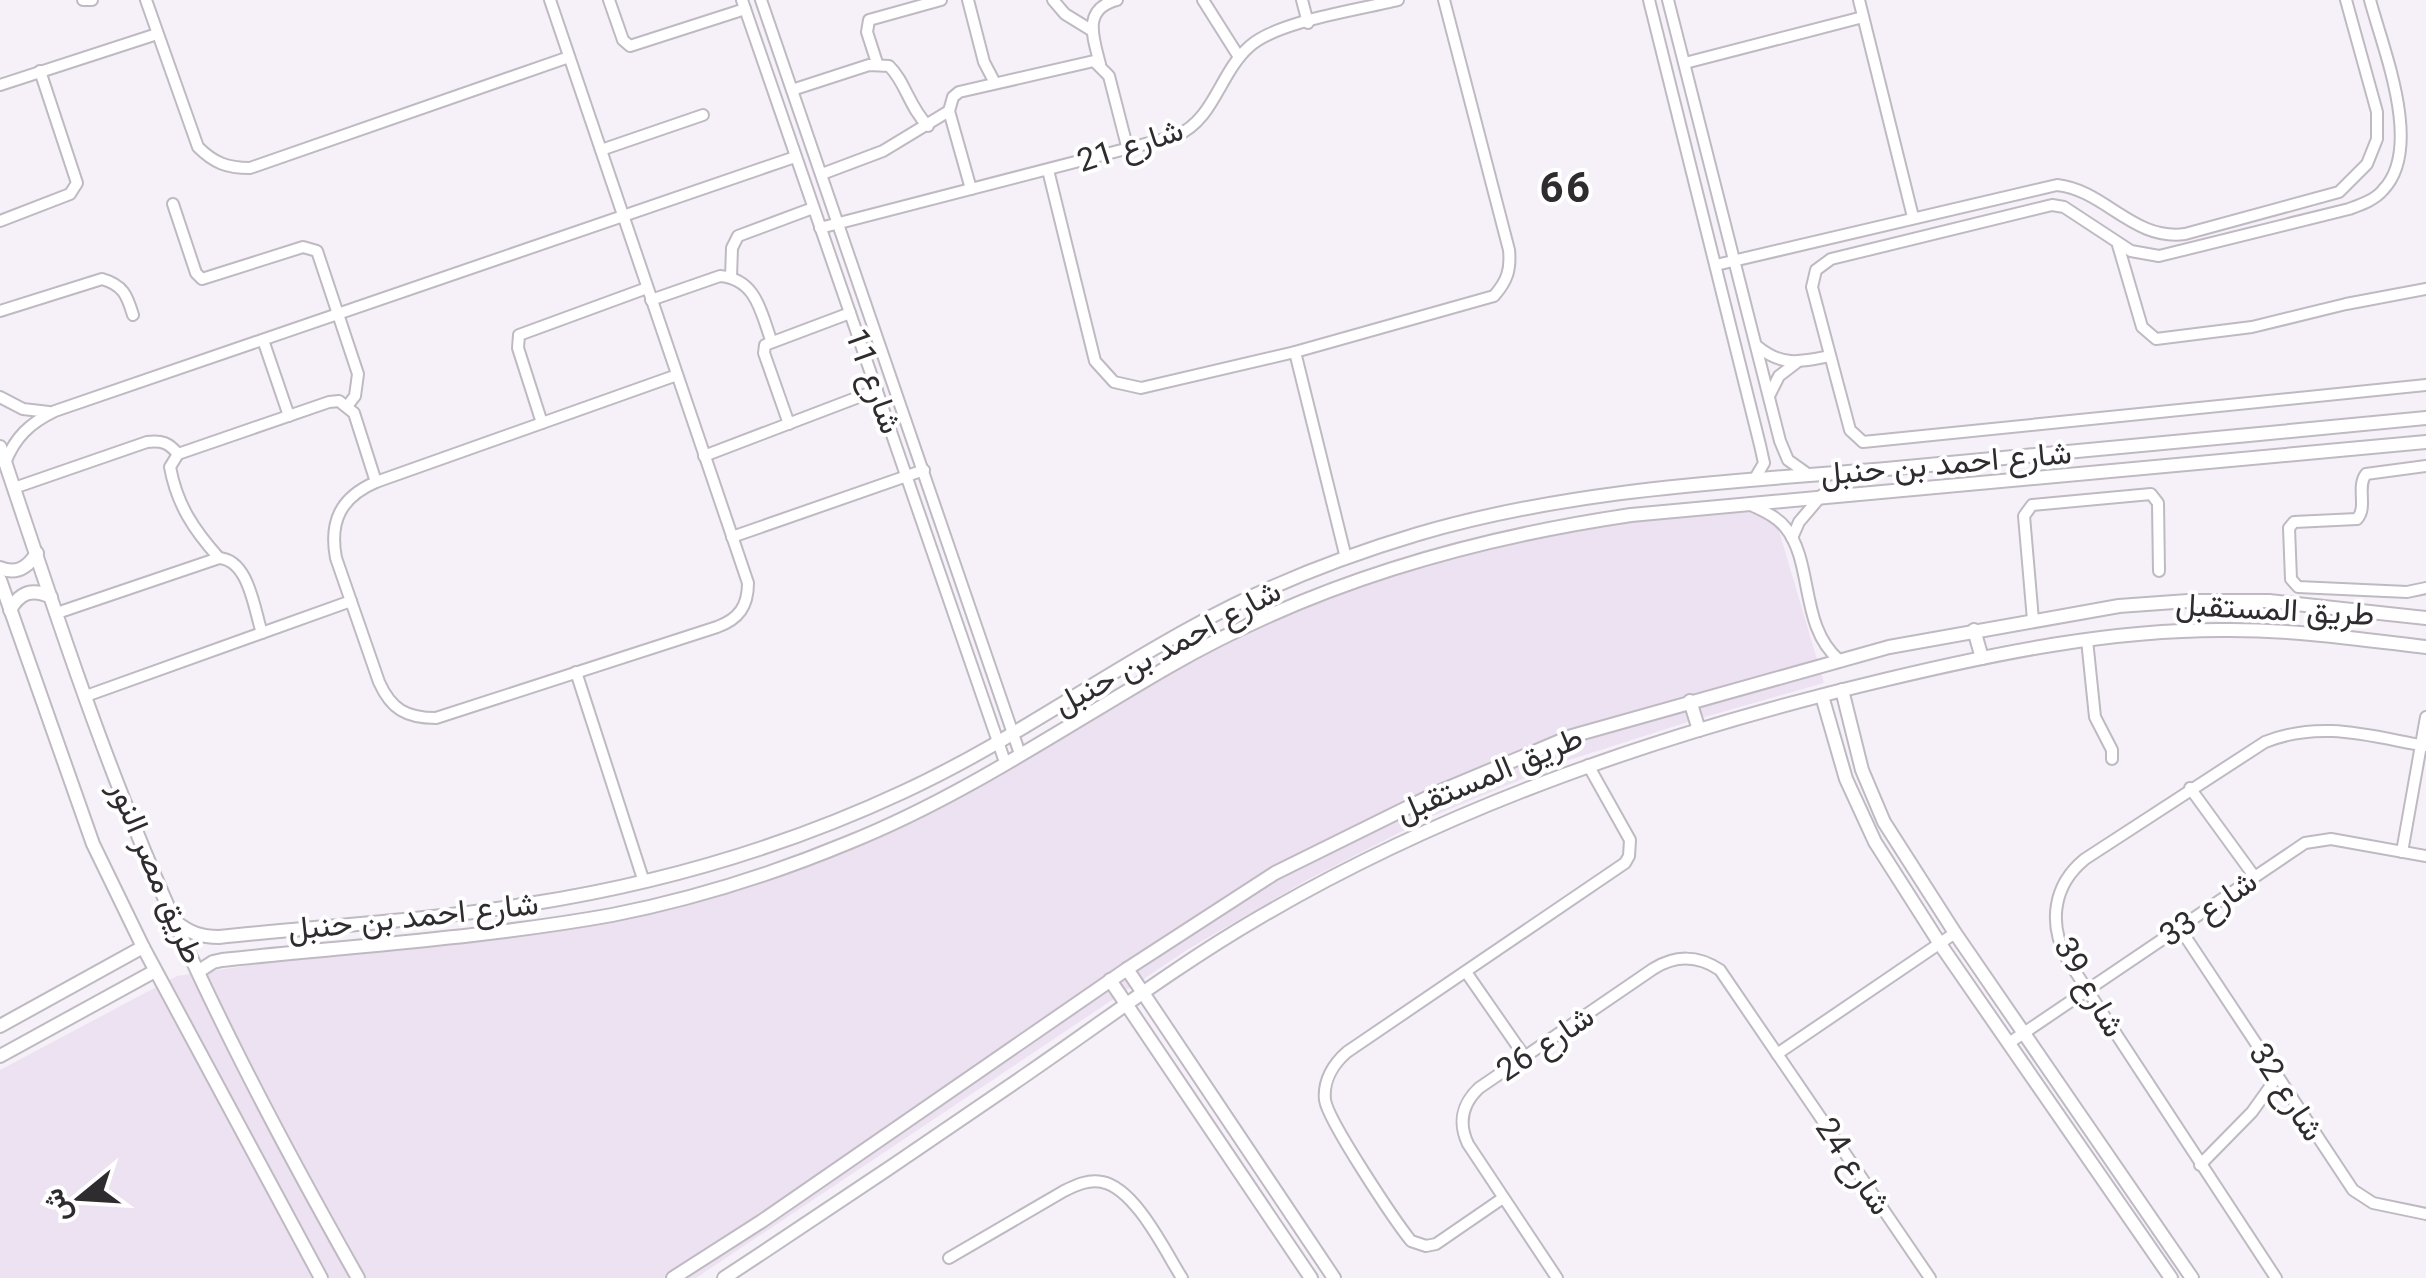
<svg xmlns="http://www.w3.org/2000/svg" width="2426" height="1278" font-family="Georgia,Vazirmatn,serif">
  <style>
    .built { fill: #ece2f1 }
    .lines { fill: none; stroke-linecap: round; stroke-linejoin: round }
    .minor-casing { stroke: #bfbac2; stroke-width: 14 }
    .tertiary-casing { stroke: #bfbac2; stroke-width: 16 }
    .minor { stroke: #fff; stroke-width: 10 }
    .tertiary { stroke: #fff; stroke-width: 12 }
    .labels { text-anchor: middle; stroke-width: 8; stroke-linejoin: round; paint-order: stroke }
    .street-label { font-size: 32px; fill: #2e2c2f; stroke: #fff }
    .district-label { font-size: 42px; font-weight: bold; letter-spacing: 2.5px; fill: #2e2c2f; stroke: #fff }
  </style>
  <rect width="100%" height="100%" fill="#f6f1f9"/>
  <path class="built" d="M1769 497 1824 683 1694 720 1566 761 1428 818 1307 880 1190 948 696 1278H0V1070L177 976 611 911 692 892 774 868 854 836 931 800 1240 625 1471 542Z"/>
  <g class="lines">
    <defs>
      <g id="minor">
        <path d="M83 0H92"/>
        <path d="M146 0 198 147C214 163 227 168 250 168L569 57"/>
        <path d="M550 0 748 583C748 606 739 619 717 627L436 718C406 718 391 709 379 682L336 558C329 521 341 497 376 482L677 375"/>
        <path d="M609 0 623 40 630 46 745 9"/>
        <path d="M742 0 1005 762"/>
        <path d="M761 0 1020 754"/>
        <path d="M968 0 984 62 995 83"/>
        <path d="M1053 0 1065 14 1091 30"/>
        <path d="M1203 0 1239 57"/>
        <path d="M1302 0 1308 23"/>
        <path d="M1649 0 1760 445 1764 463 1754 480"/>
        <path d="M1668 0 1780 441 1788 460 1809 475"/>
        <path d="M1859 0 1913 217"/>
        <path d="M2370 0C2383 49 2424 148 2383 190 2375 200 2360 205 2349 209L2159 256 2131 251 2064 207 2052 205 1831 259 1816 270 1812 287 1850 430 1863 442 2426 385"/>
        <path d="M877 63 867 32 869 20 941 0"/>
        <path d="M1685 63 1863 17"/>
        <path d="M1100 64C1093 37 1082 9 1117 0"/>
        <path d="M0 85 157 34"/>
        <path d="M792 90 869 65 889 66C905 81 909 107 928 126"/>
        <path d="M601 150 703 115"/>
        <path d="M1048 170 1095 361 1114 382 1141 388 1295 352 1494 296C1507 281 1511 270 1509 250L1444 0"/>
        <path d="M822 174 883 151 949 111"/>
        <path d="M971 189 949 111 953 97 959 92 1094 61 1109 76 1128 150"/>
        <path d="M173 204 196 273 202 279 303 247 317 251 358 374 355 396 348 405"/>
        <path d="M0 221 70 194 77 183 40 71"/>
        <path d="M820 228 1176 136C1215 119 1219 73 1250 46 1278 21 1359 10 1398 0"/>
        <path d="M2118 245 2142 327 2156 339 2252 327 2346 304 2426 289"/>
        <path d="M1716 265 2057 185C2105 190 2133 241 2185 234L2339 192 2367 164 2377 139V112L2346 0"/>
        <path d="M731 277 732 248 738 236 813 208"/>
        <path d="M651 300 720 276C756 279 761 312 771 340"/>
        <path d="M0 311 102 279C123 285 127 295 133 315"/>
        <path d="M263 340 289 416"/>
        <path d="M1757 346C1782 367 1801 362 1830 356"/>
        <path d="M1295 352 1346 558"/>
        <path d="M1770 394 1779 376 1796 363"/>
        <path d="M0 397 23 409 49 412"/>
        <path d="M542 423 518 348 519 335 647 288"/>
        <path d="M789 424 764 353 765 345 850 313"/>
        <path d="M704 456 877 390"/>
        <path d="M5 463C15 437 30 423 55 411L795 157"/>
        <path d="M2426 466 2366 474C2356 487 2368 507 2357 519L2294 522 2289 528 2291 579 2298 587 2407 592 2426 588"/>
        <path d="M14 488 147 442C162 440 169 443 178 454"/>
        <path d="M1751 505C1763 511 1776 516 1785 527 1814 562 1799 626 1839 660"/>
        <path d="M732 537 924 470"/>
        <path d="M1792 538 1799 522 1822 495"/>
        <path d="M219 558C194 530 177 505 170 467L178 454 329 402 339 401 354 413 376 482"/>
        <path d="M57 613 219 558C249 560 254 609 262 633"/>
        <path d="M2033 620 2024 516 2032 505 2151 494 2158 503 2159 571"/>
        <path d="M2087 640 2095 717 2112 750V759"/>
        <path d="M576 672 644 882"/>
        <path d="M86 696 351 601"/>
        <path d="M2190 788 2254 876"/>
        <path d="M2402 852 2426 717"/>
        <path d="M2179 927 2353 1190 2373 1203 2426 1214"/>
        <path d="M1466 972 1525 1057"/>
        <path d="M2009 1043 2305 843 2331 839 2426 856"/>
        <path d="M1777 1054 1955 933"/>
        <path d="M2200 1165 2252 1112 2277 1077"/>
        <path d="M1503 1198 1436 1244 1426 1246 1411 1241C1395 1221 1328 1121 1325 1100 1323 1081 1333 1064 1347 1052L1625 863 1629 856 1630 840 1588 765"/>
        <path d="M949 1258 1064 1191C1076 1185 1089 1179 1102 1182 1135 1188 1165 1251 1182 1278"/>
        <path d="M1557 1278 1468 1144C1458 1123 1462 1104 1479 1088L1653 969C1675 955 1698 955 1720 970L1930 1278"/>
        <path d="M2276 1278 2067 959C2048 923 2053 885 2085 859L2265 742C2321 720 2369 736 2426 746"/>
      </g>
      <g id="tertiary">
        <path d="M0 447C43 574 84 703 135 828 197 983 276 1133 358 1278"/>
        <path d="M0 568C17 575 28 567 37 553"/>
        <path d="M0 580 93 844 143 947 321 1278"/>
        <path d="M10 610C20 592 33 588 51 597"/>
        <path d="M1974 630 1982 658"/>
        <path d="M1842 690 1862 770 1884 822 1955 933 2192 1278"/>
        <path d="M1822 696 1846 779 1875 842 1940 944 2171 1278"/>
        <path d="M1690 701 1699 730"/>
        <path d="M176 922C190 933 201 937 219 937 322 926 426 921 529 904 658 884 785 847 903 792 1005 745 1096 679 1194 626 1264 587 1341 557 1418 534 1571 489 1728 482 1886 469 2066 453 2246 435 2426 418"/>
        <path d="M1127 969 1334 1278"/>
        <path d="M199 971 213 962 222 960C351 946 484 938 612 915 694 899 773 874 850 842 962 797 1064 727 1168 667 1312 584 1468 539 1631 515L2426 442"/>
        <path d="M1110 980 1311 1278"/>
        <path d="M0 1026 143 947"/>
        <path d="M0 1056 155 971"/>
        <path d="M673 1278 762 1221 1127 969 1275 873 1441 791 1572 736 1889 647 2119 606 2188 601H2269L2426 618"/>
        <path d="M724 1278C826 1211 927 1143 1027 1074 1104 1021 1179 964 1260 917 1455 803 1669 731 1888 679 1997 653 2109 630 2221 630 2289 629 2358 639 2426 647"/>
      </g>
    </defs>
    <use href="#minor" class="minor-casing"/>
    <use href="#tertiary" class="tertiary-casing"/>
    <use href="#minor" class="minor"/>
    <use href="#tertiary" class="tertiary"/>
  </g>
  <g class="labels">
    <g class="street-label">
      <text transform="translate(1130 145) rotate(-18)" y="11">شارع 21</text>
      <text transform="translate(874 381) rotate(70)" y="11">شارع 11</text>
      <text transform="translate(1946 463) rotate(-5)" y="11">شارع احمد بن حنبل</text>
      <text transform="translate(2275 609) rotate(3)" y="11">طريق المستقبل</text>
      <text transform="translate(1167 647) rotate(-28)" y="11">شارع احمد بن حنبل</text>
      <text transform="translate(1489 774) rotate(-23)" y="11">طريق المستقبل</text>
      <text transform="translate(157 872) rotate(67)" y="11">طريق مصر النور</text>
      <text transform="translate(2208 908) rotate(-34)" y="11">شارع 33</text>
      <text transform="translate(413 916) rotate(-6)" y="11">شارع احمد بن حنبل</text>
      <text transform="translate(2090 987) rotate(60)" y="11">شارع 39</text>
      <text transform="translate(1545 1043) rotate(-34)" y="11">شارع 26</text>
      <text transform="translate(2287 1092) rotate(57)" y="11">شارع 32</text>
      <text transform="translate(1854 1166) rotate(56)" y="11">شارع 24</text>
    </g>
    <g class="district-label">
      <text x="1566" y="202">66</text>
    </g>
  </g>
  <g transform="translate(80 1198) rotate(252)" stroke="#ffffff" stroke-width="8" paint-order="stroke">
  <path d="M0-8L18 38L0 25L-18 38Z" fill="#2e2c2f"/>
  <text y="-15" font-size="28" font-weight="bold" text-anchor="middle" fill="#2e2c2f">ش</text>
  </g>
</svg>
